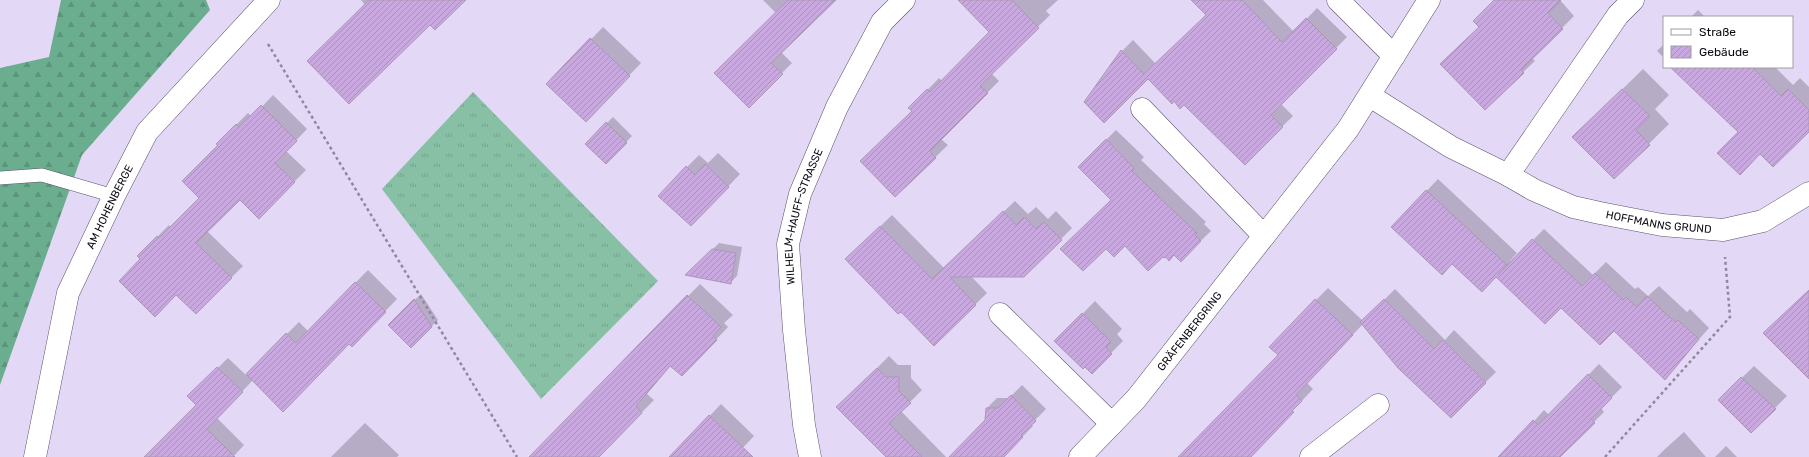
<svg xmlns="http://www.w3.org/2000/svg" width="1809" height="457" font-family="Rubik,sans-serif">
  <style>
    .grass { fill: url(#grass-tufts) }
    .forest { fill: url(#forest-firs) }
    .shadow { fill: #0003 }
    .building { fill: url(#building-hatch); stroke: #aa99b5 }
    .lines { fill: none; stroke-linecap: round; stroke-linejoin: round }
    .lane-casing { stroke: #5c516b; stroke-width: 14 }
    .street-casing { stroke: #5c516b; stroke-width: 23 }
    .path { stroke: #91889f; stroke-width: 2.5; stroke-dasharray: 3 3; stroke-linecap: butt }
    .lane { stroke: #fff; stroke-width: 13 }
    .street { stroke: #fff; stroke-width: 22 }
    .labels { text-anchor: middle; stroke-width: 3; stroke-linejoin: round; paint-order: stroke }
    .street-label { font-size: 11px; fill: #0e0a14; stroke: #fff }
  </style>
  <defs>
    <pattern id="grass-tufts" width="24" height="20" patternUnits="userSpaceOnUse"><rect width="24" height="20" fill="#87c0a5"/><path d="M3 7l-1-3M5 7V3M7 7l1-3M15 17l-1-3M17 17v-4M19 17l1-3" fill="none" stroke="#73a48d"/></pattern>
    <pattern id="forest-firs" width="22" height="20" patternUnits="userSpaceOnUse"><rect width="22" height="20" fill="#6aae8f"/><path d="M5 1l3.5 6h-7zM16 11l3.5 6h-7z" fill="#5b947a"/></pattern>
    <pattern id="building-hatch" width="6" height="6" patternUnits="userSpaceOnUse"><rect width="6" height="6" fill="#c9a8df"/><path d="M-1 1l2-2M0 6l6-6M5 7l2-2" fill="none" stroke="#ab8fbe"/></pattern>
  </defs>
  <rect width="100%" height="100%" fill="#e4d8f7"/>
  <path class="grass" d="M473 92 658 281 541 399 382 189Z"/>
  <path class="forest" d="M61 0H206L210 10 82 155 0 385V68L49 57Z"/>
  <g class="shadow">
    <path d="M361 0H465L430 23 365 5Z"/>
    <path d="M763 0H835L781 52 792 63 749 106 776 13Z"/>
    <path d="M978 0H1058L1046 11 1050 15 991 73 999 81 941 139 948 145 895 196 913 111 910 108 939 78 942 81 991 32Z"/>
    <path d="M1192 0H1263L1294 32 1317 8 1347 37 1281 104 1293 116 1245 163 1184 104 1174 100 1148 78 1104 121 1122 51 1133 40 1156 64 1207 15Z"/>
    <path d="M1495 0H1560L1574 16 1532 58 1535 61 1485 108 1480 26Z"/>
    <path d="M1698 10 1705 17H1691Z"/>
    <path d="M603 27 641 63 598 108 548 84Z"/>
    <path d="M1664 44V58L1657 51Z"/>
    <path d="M1673 67H1775L1793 85 1800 78 1809 87V130L1739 132Z"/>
    <path d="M1643 69 1669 95 1655 109 1669 124 1614 178 1594 117Z"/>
    <path d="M273 95 307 129 286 151 306 170 259 217 240 198 207 231 243 266 196 313 138 256 169 225 171 228 200 198 220 145 218 143 248 113 252 117Z"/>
    <path d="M613 117 632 136 606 163 586 144Z"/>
    <path d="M1116 130 1144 157 1141 160 1206 222 1204 224 1211 231 1181 260 1112 200 1079 167Z"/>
    <path d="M718 153 740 174 703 213 687 167 699 155 708 163Z"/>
    <path d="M1438 179 1517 253 1510 261 1511 262 1544 229 1593 275 1606 262 1635 289 1638 287 1648 296 1659 286 1687 312 1690 309 1709 328 1665 378 1614 330 1561 307 1496 276 1453 263 1392 227Z"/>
    <path d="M1015 201 1028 214 1036 207 1048 219 1056 211 1072 228 1024 276H971L987 293 934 345 858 248 892 215 944 268Z"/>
    <path d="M719 243 742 247 737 276 730 283 687 275Z"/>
    <path d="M368 270 397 299 364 333 350 343 253 380 217 418 244 445 233 457H152L197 405 189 396 228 358 246 375 299 322 308 331Z"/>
    <path d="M700 284 733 315 724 323 728 327 694 363 671 365 647 394 654 400 598 457H546L538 449Z"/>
    <path d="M1328 288 1363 321 1395 289 1445 340 1454 330 1496 372 1451 416 1363 324 1307 383 1313 389 1249 457H1179L1280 355 1270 347Z"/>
    <path d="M421 294 438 320 411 347 389 325Z"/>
    <path d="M1095 301 1122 329 1117 334 1123 341 1092 372 1056 341Z"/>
    <path d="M889 356 898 365H911V378L922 390 901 411 946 457H887L838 407Z"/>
    <path d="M1599 364 1622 387 1601 408 1604 412 1559 457H1502L1544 410 1549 415Z"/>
    <path d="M1754 366 1787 396 1751 432 1719 400Z"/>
    <path d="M1022 385 1046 409 1031 424 1033 426 1003 457H975L986 420 987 408 997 398H1009Z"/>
    <path d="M721 404 754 436 734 457H671Z"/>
    <path d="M365 423 399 455 397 457H331Z"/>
    <path d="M1684 432 1706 457H1657L1665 449Z"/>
    <path d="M1726 446 1737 457H1714H1715Z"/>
  </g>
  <g class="building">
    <path d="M369 0H466L435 30 430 25 349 104 307 61Z"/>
    <path d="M788 0H836L771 63 783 74 749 108 714 73Z"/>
    <path d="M958 0H1012L1039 28 980 86 988 93 930 151 936 158 895 197 860 161 912 111 908 108 927 89 930 92 989 32Z"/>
    <path d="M1191 0H1242L1282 42 1306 18 1337 49 1271 115 1283 127 1245 165 1184 105 1180 109 1174 101 1172 104 1148 79 1104 123 1084 102 1121 50 1144 74 1206 15Z"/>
    <path d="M1494 0H1561L1548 13 1563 29 1521 70 1524 73 1485 110 1440 64 1479 27 1473 21Z"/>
    <path d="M590 38 630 76 586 122 546 84Z"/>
    <path d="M1670 67H1752L1781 96 1788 89 1809 110V132L1773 167 1760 154 1740 175 1717 153 1738 132Z"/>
    <path d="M1622 89 1650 116 1636 130 1650 145 1614 179 1572 137Z"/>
    <path d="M261 105 297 141 275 163 295 182 259 219 240 200 196 243 232 278 196 314 176 295 155 317 119 281 140 259 137 256 157 236 159 238 199 198 182 181 218 145 216 144 236 124 239 127Z"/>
    <path d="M606 122 627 143 606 164 585 144Z"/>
    <path d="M1106 139 1134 168 1132 171 1197 233 1195 235 1201 241 1181 262 1174 255 1169 261 1166 257 1164 258 1163 257 1148 271 1125 246 1114 257 1106 249 1083 271 1060 249 1111 200 1078 167Z"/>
    <path d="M705 164 729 187 691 226 658 196 686 166 695 175Z"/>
    <path d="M1426 190 1507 265 1498 275 1532 239 1582 286 1595 273 1623 300 1626 297 1637 307 1647 296 1675 322 1678 320 1699 339 1665 380 1614 331 1600 345 1561 308 1545 324 1496 277 1482 292 1452 264 1442 275 1391 227Z"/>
    <path d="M1003 211 1016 225 1024 217 1036 229 1044 222 1062 240 1024 277H950L976 305 934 346 901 312 898 314 845 259 880 226 932 279Z"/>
    <path d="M712 249 736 253 731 284 685 275Z"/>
    <path d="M355 282 386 312 352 347 349 344 283 412 246 374 286 333 296 343Z"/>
    <path d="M1809 290V379L1763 333Z"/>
    <path d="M687 295 721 327 713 336 717 340 682 376 670 366 636 406 642 413 599 457H529Z"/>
    <path d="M414 299 432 327 411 348 388 325Z"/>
    <path d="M1315 299 1353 335 1296 395 1302 401 1292 411 1294 412 1251 457H1178L1278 355 1269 347Z"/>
    <path d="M1384 299 1434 349 1443 340 1486 383 1451 418 1398 368 1360 322Z"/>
    <path d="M1082 313 1111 342 1106 347 1112 354 1092 374 1085 367 1083 369 1054 341Z"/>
    <path d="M217 367 243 392 207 429 235 457H144L196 405 187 396Z"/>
    <path d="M877 368 886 377H899V391L911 403 889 423 922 457H886L836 407Z"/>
    <path d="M1588 374 1612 398 1591 419 1595 423 1560 457H1498L1533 420 1538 425Z"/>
    <path d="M1741 377 1776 409 1751 433 1718 400Z"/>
    <path d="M1011 395 1036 421 1021 435 1023 437 1004 457H949L985 420 986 408H998Z"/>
    <path d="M709 415 753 457H669Z"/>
  </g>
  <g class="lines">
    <defs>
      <path id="lane" d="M0 178 42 175 114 196"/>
      <g id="street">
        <path d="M1338 0 1394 56"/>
        <path id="s1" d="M1370 96 1451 147 1508 175 1534 190 1573 207 1600 213 1662 225 1723 230 1763 221 1809 193"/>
        <path d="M1142 109 1264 236"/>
        <path d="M1508 175 1618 15 1633 0"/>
        <path d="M1000 314 1112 424"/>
        <path id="s2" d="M35 457 68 293 114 196 147 132 269 0"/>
        <path id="s3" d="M810 457 804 425 794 330 788 244 800 194 837 107 882 22 904 0"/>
        <path id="s4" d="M1080 457 1136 399 1348 129 1429 0"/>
        <path d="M1311 457 1378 405"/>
      </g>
    </defs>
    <use href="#lane" class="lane-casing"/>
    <use href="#street" class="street-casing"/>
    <g class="path">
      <path d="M268 44 517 457"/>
      <path d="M1605 457 1730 317 1725 257"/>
    </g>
    <use href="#lane" class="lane"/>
    <use href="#street" class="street"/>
  </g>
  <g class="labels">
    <g class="street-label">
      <text dy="4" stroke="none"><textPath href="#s2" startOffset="263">AM HOHENBERGE</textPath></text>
      <text dy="4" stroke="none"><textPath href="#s3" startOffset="244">WILHELM-HAUFF-STRASSE</textPath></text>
      <text dy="4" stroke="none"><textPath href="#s1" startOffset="319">HOFFMANNS GRUND</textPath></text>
      <text dy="4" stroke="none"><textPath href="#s4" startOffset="167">GRÄFENBERGRING</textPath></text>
    </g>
  </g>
  <rect x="1663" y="16" width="130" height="52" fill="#ffffff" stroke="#9f9da1"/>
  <rect x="1671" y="29" width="20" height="6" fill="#ffffff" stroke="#9f9da1"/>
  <text x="1699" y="36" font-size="12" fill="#0e0a14">Straße</text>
  <rect x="1671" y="46" width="20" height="12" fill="url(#building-hatch)" stroke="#9f9da1"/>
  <text x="1699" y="56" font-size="12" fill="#0e0a14">Gebäude</text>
</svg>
